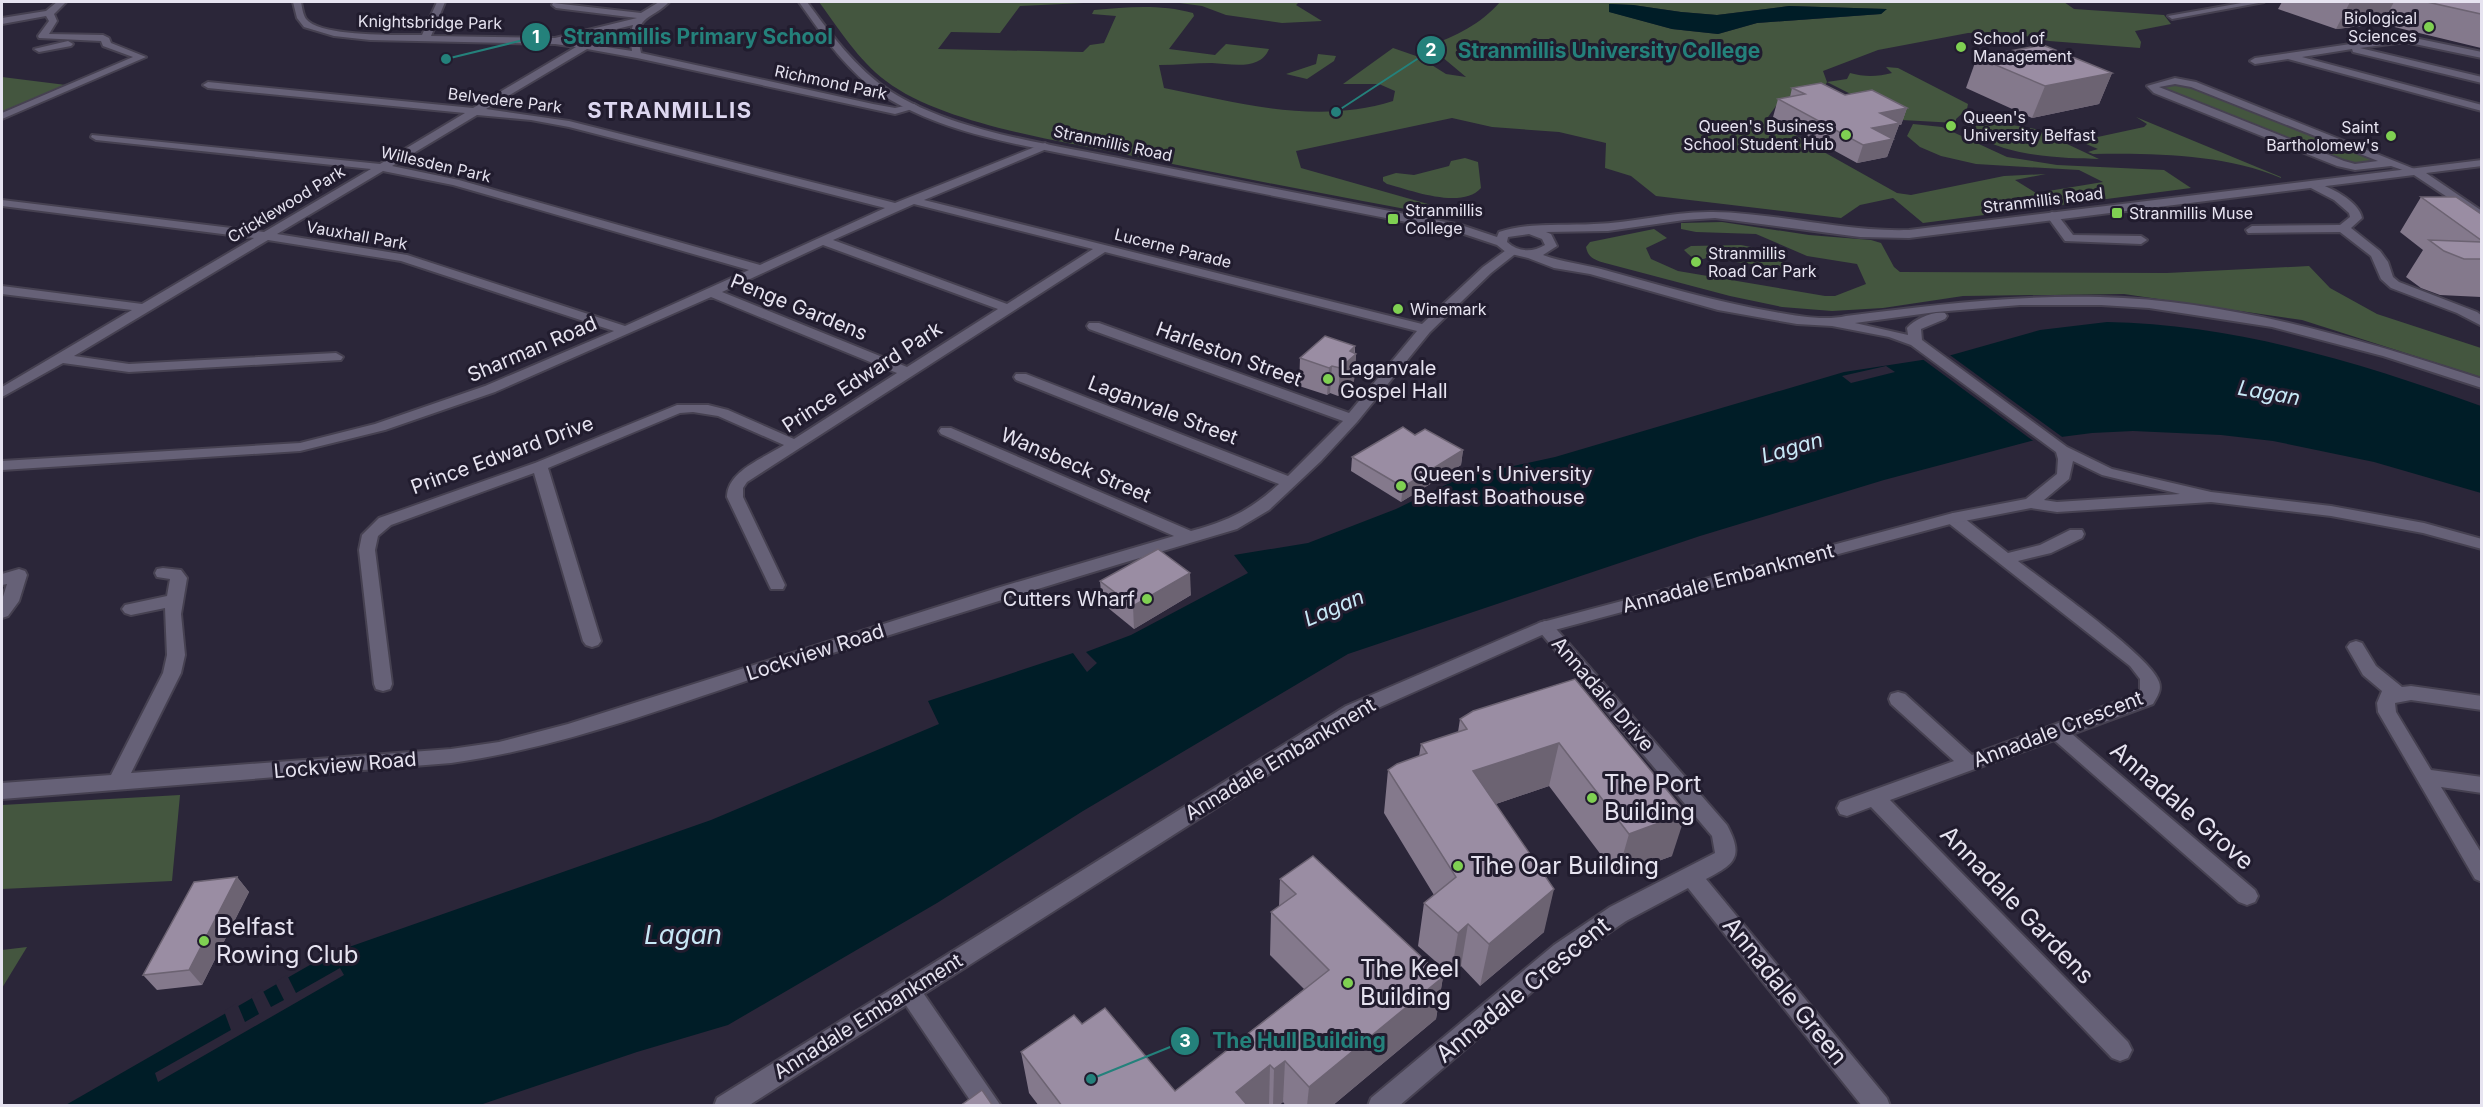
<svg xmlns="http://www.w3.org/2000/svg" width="2483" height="1107" font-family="Inter,sans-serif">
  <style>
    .green { fill: #44563f; fill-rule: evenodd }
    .water { fill: #001d27 }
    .pier { fill: #2b2639 }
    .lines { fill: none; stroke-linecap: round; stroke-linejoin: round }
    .minor-casing { stroke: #464151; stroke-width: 4 }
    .tertiary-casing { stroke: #464151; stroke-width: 4 }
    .minor { fill: #666177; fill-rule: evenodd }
    .tertiary { fill: #666177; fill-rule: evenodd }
    .wall { fill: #84798c }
    .shaded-wall { fill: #6c6372 }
    .building { fill: #9a8da3; stroke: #6c6372; stroke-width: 1.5 }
    .poi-dot { fill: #7fd052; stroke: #211c2e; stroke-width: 2 }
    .labels { text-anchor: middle; stroke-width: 6; stroke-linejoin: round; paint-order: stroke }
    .far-poi-label { font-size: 16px; fill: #e6e3f0; stroke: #211c2e; text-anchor: start }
    .far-street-label { font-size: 16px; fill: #e6e3f0; stroke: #211c2e }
    .street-label { font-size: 20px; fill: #e6e3f0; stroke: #211c2e }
    .poi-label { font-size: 20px; fill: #e6e3f0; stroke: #211c2e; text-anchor: start }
    .water-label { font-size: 21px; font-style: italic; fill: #c8e9f7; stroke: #211c2e }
    .far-district-label { font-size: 22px; font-weight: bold; letter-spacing: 1.5px; fill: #ddd7f0; stroke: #211c2e }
    .near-poi-label { font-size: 24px; fill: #e6e3f0; stroke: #211c2e; text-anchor: start }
    .near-street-label { font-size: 24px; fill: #e6e3f0; stroke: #211c2e }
    .near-water-label { font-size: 26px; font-style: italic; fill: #c8e9f7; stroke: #211c2e }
    .leader { fill: none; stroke: #24817b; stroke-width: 2 }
    .callout-dot { fill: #24817b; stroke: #211c2e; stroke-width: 2 }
    .mark-label { font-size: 18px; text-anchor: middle; font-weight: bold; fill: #fff }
    .callout-label { font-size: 21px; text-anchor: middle; font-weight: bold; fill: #24817b; stroke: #211c2e; stroke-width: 6; stroke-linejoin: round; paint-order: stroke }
  </style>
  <rect width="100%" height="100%" fill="#2b2639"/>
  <g class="green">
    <path d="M819 2H1105L1020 6 1000 33 951 32 938 49 1083 52 1090 45 1104 43 1116 16 1092 14 1094 10C1127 7 1160 4 1193 13L1194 16 1169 49 1215 55 1226 44 1269 49C1260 71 1231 64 1212 63 1195 63 1177 65 1159 65L1164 88C1239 103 1317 125 1393 101L1395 91 1379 84H1343L1393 48 1419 57 1446 74 1466 77 1429 46C1456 36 1481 24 1500 2H2064L2074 9 2164 15 2171 24 2135 31 2141 42 2140 48 2049 41 2007 32 1968 33 1878 50 1823 71 1827 82 1847 79 1850 73C1864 77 1877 77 1892 73L1886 67 1898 68 1968 104 1967 109 1956 119V123L1902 120 1827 82 1824 88 1776 106 1768 117 1806 142 1897 193 1911 195 2004 176 2046 174 2015 180 2036 193 2103 182 2079 170 1976 164 1941 156 1920 147 1907 136 1913 124 1942 127 2007 157 2057 165 2164 170 2191 188 1923 223 1893 198 1860 205 1841 218 1656 196 1631 176 1605 168 1606 143 1559 132 1492 127 1452 118 1296 151 1301 168 1442 208 1448 217C1339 197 1231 176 1123 154 1055 140 941 123 886 81 858 60 839 29 819 2ZM1609 4 1633 5 1681 12 1717 15 1789 6 1886 9 1881 14 1757 23 1718 34 1672 29 1610 12Z"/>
    <path d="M1172 2H1299L1296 5 1322 21 1282 23 1226 15 1202 6Z"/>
    <path d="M1318 54 1336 56 1334 61 1307 79 1286 74 1316 64Z"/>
    <path d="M2 77 74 86 2 116Z"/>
    <path d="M2163 83 2186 84 2380 159 2357 164 2346 163 2162 90 2159 86Z"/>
    <path d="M2136 117 2281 177V178C2224 154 2154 153 2093 154L2088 152 2098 149 2079 141 2144 127 2147 124Z"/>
    <path d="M1982 120 2035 129 2099 159C2065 158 1988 157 1969 125L1973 122Z"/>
    <path d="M1465 158 1478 162 1481 188C1462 210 1410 190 1387 184L1383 181V177L1396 173 1414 175 1449 166 1451 161Z"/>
    <path d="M1722 222 1809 235 1871 240 1881 243 1894 267 1900 272 2167 273 2309 266 2330 288 2377 314 2481 348V377L2302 320 2124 294 1963 296 1883 308 1832 311 1782 307 1730 296 1605 263C1595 260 1588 258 1586 247L1590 242 1654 229 1667 238 1646 248 1651 259 1678 271 1825 296H1835L1866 284 1857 264 1807 256 1756 234 1696 232 1681 229V223Z"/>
    <path d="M1741 245 1761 249 1792 268 1812 272 1706 258C1696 262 1691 257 1684 250L1691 246Z"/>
    <path d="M180 795 172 881 2 889V805Z"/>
    <path d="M27 947 2 988V950Z"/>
  </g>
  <g class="water">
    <path d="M1609 4 1633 5 1681 12 1717 15 1789 6 1887 9 1881 14 1757 23 1718 34 1672 29 1609 12Z"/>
    <path d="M2107 322C2235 324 2361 363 2481 406V493L2374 462 2273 441 2221 435 2133 431 2092 433 2031 441 1884 480 1700 536 1348 654 1083 811 937 903 728 1025 637 1052 480 1105 64 1106 329 954 711 820 939 724 928 701 1073 653 1087 672 1097 663 1086 652 1131 635 1248 573 1234 555 1308 543 1396 509 1462 477 1555 457 1844 372 1948 356 2040 330Z"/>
  </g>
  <g class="pier">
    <path d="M1947 353 2065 439 2036 443 1921 358Z"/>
    <path d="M1886 366 1895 372 1851 383 1842 376Z"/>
    <path d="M340 968 344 975 158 1082 155 1073 231 1030 224 1011 237 1003 245 1022 259 1014 251 996 262 989 271 1007 284 1000 275 982 287 975 296 993Z"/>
  </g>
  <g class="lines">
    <defs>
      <g id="minor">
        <path d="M57 2H66L54 14 57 21 49 34 103 35 109 38 111 43 146 57 2 119V113L133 57 103 46 101 41 39 38 38 36 49 21 46 16 2 24V18L46 11Z"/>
        <path d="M293 2H301C302 7 303 15 306 19 320 37 399 35 422 35L437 2H445L431 36 555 38 637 18 556 8 552 5 553 3 641 13 659 2H669C651 21 632 14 641 53L873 104 895 108 914 104 919 107 895 114 637 58 587 49 486 109 569 121 895 203 1045 143 1050 146 1049 148 924 200 1422 324 1483 267 1509 248 1513 247 1519 251 1491 273 1430 332 1357 422 1321 461 1269 510 1237 529C1084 574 933 621 782 669 673 705 565 747 451 763L2 799V783L111 775 163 673 167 655 165 608 131 615 125 613 122 609 125 605 167 596 170 579 157 577 155 573 157 569 163 568 181 570 187 578 181 614 185 655 181 673 131 773 451 749 499 742 568 724 997 588 1174 536 941 434 939 431 941 428H951L1191 531C1228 521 1251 510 1279 484L1016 380 1014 377 1016 374H1026L1288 476 1343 421 1089 329 1087 326 1089 323H1099L1349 413 1417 331 1105 252 747 482 743 488V497L785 585 783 589H771L769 585 727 497C727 471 764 458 784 445L718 416 693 412 680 413 548 468 601 641 598 645 592 647 586 645 583 641 534 473 391 525 378 536 375 550 392 684 390 689 383 691 376 689 374 684 359 550 362 535 379 518 535 463 677 405H708L728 410 794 439 897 373 711 297 495 392 385 430 300 451 2 470V461L300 443 375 424 485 386 614 331 401 261 268 240 74 356 129 364 336 353 343 357 341 360 129 372 63 363 2 397V387L132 310 2 294V286L142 304 254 238 2 206V200L264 232 371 169 96 140 91 137 92 135 380 164 465 113 208 88 203 85 208 82 473 108 576 47 555 44 370 40 334 36 304 27 297 18ZM633 25 630 36 632 51 568 41ZM477 115 531 120 569 127 885 208 760 265 459 180 392 166ZM383 171 453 185 749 270 625 326 407 255 277 234ZM914 204 1093 249 1007 304 833 240ZM823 245 998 309 907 367 722 292Z"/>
        <path d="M2247 2H2264L2172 19 2168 16Z"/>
        <path d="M2405 36 2482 52V58L2405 42 2360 48 2482 77V83L2353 52 2352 49 2302 57 2482 105V111L2288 59 2255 64 2250 61 2255 58Z"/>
        <path d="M68 41 73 44 71 46 39 52 34 49Z"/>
        <path d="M2175 78 2196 82 2422 172 2417 175 2391 166 2355 170 2337 166 2154 93 2147 86ZM2175 84 2191 87 2378 161 2355 164 2344 161 2159 87Z"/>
        <path d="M2313 182C2329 186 2359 201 2362 218L2351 228 2380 251 2388 262 2393 277 2399 282 2477 312 2482 316V326L2457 313 2391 288 2381 279 2371 256 2340 232 2248 233 2246 230 2252 226 2340 225 2350 217 2349 213 2334 200 2309 187V183Z"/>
        <path d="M2052 212 2056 213 2073 235 2141 236 2147 240 2141 244 2065 241 2046 215Z"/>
        <path d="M1953 513 1959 514 2008 553 2040 545 2070 530H2082L2084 534 2082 538 2051 553 2018 561C2044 581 2153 658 2159 682 2162 690 2157 697 2153 704L2072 734 2255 890 2258 896 2255 902 2247 905 2239 902 2054 740 1890 800 2128 1042 2132 1050 2128 1058 2120 1061 2112 1058 1871 807 1847 816 1840 814 1837 808 1840 802 1954 761 1891 704 1889 699 1891 694 1898 692 1905 694 1972 755 2140 693V679L2130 666 1947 522 1945 518Z"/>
        <path d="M19 569 25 571 27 575 19 601 8 616 2 618V600L7 584 2 585V574Z"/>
        <path d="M1545 621 1551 623 1727 825C1744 857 1735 864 1706 879L1887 1098 1890 1106H1862L1688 888 1626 921 1570 959 1399 1106H1368L1371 1098 1554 945 1610 907 1715 853 1712 836 1539 631 1536 627 1539 623Z"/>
        <path d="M2356 641 2362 643 2376 666 2402 687 2411 686 2482 696V710L2411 700 2395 703 2396 712 2431 770 2482 777V793L2441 787 2482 854V882L2475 879 2378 712 2377 703 2382 691 2363 675 2347 647 2350 643Z"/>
        <path d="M909 981 917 984 1001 1106H974L901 998 898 991 901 984Z"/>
      </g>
      <path id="tertiary" d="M799 2H807C831 34 855 68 890 91 956 133 1052 144 1128 160 1239 182 1350 203 1461 225L1497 237 1499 232C1529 222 1563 226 1594 224 1634 223 1673 211 1713 212 1779 213 1843 232 1909 230L2482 160V166L2426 173 2482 211V220L2414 175 1909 238 1860 237 1715 218 1684 220 1608 231 1546 232 1551 234 1557 246 1543 255C1562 262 1582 264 1601 269 1659 285 1716 302 1775 312 1797 316 1825 321 1846 316 1931 305 2014 295 2100 297 2229 300 2360 339 2482 379V388L2383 356 2272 327 2149 308 2101 305H2020L1936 312 1855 323 1908 335 1907 328C1915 319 1932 311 1945 313L1947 316 1945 319 1921 329 1922 340 2067 447 2112 469 2211 492 2331 506 2424 523 2482 539V549L2423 533 2331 516 2211 502 2057 512 2031 508 1954 523 1551 631 1360 716 748 1106H714L717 1098 1346 706 1539 623 1953 513 2026 499 2057 474 2058 459 2056 452 1911 345 1889 337 1832 326 1797 324 1718 310 1590 274 1554 268 1528 258 1507 253 1497 245 1458 232C1342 209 1226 187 1110 163 1035 147 950 137 884 96 848 73 823 36 799 2ZM1529 234 1542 239 1545 245C1532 253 1518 252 1507 242L1508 237ZM2073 461 2102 475 2180 494 2057 502 2044 500 2069 479Z"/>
    </defs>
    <use href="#minor" class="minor-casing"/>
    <use href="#tertiary" class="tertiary-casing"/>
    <use href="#minor" class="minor"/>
    <use href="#tertiary" class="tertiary"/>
  </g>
  <g class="wall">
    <path d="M2282 2H2481V48L2382 24 2336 29 2278 9Z"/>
    <path d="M1977 57 2112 73 2099 104 2032 118 1966 88Z"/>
    <path d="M1792 88 1907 108 1901 125H1899L1887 157 1857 163 1773 117 1778 99 1790 97Z"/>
    <path d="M2421 197 2481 214V297L2440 295 2421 288 2406 277 2423 250 2400 232Z"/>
    <path d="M1355 346V353L1356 354 1354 381 1338 396 1330 393 1327 395 1299 386 1300 358Z"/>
    <path d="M1415 435 1463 450 1461 465 1401 502 1351 471 1352 457Z"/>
    <path d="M1100 581 1191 595 1134 629 1102 603Z"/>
    <path d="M1575 679 1672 856 1617 876 1549 786 1496 804 1544 932 1480 986 1461 966 1451 975 1418 946 1424 903 1434 895 1384 813 1388 770 1419 756 1421 744 1458 732 1460 719Z"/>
    <path d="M237 877 249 892 202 985 157 990 143 975Z"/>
    <path d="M1280 879 1443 977 1436 1019 1332 1106H1286L1283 1102 1278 1106H1039L1029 1093 1021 1052 1082 1024 1175 1091 1304 989 1270 955 1271 912 1279 907Z"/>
  </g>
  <g class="shaded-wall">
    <path d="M2350 2H2394L2382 24 2336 29Z"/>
    <path d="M2112 73 2099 104 2032 118 2045 86Z"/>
    <path d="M1907 108 1901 125H1899L1887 157 1857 163 1863 145 1880 113Z"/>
    <path d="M1355 346 1354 355 1356 354 1354 381 1338 396 1340 368 1350 351Z"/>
    <path d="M1332 366 1330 393 1327 395 1329 368Z"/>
    <path d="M1463 450 1461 465 1401 502 1403 487Z"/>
    <path d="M1190 573 1191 595 1134 629 1133 606Z"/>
    <path d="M1559 743 1549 786 1466 814 1473 771Z"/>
    <path d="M1686 813 1672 856 1617 876 1629 834Z"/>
    <path d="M237 877 249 892 202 985 189 970Z"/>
    <path d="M1554 889 1544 932 1480 986 1489 944Z"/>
    <path d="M1468 924 1461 966 1451 975 1458 933Z"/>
    <path d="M1443 977 1436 1019 1332 1106H1307L1309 1087Z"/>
    <path d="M1285 1061 1283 1102 1278 1106H1273L1274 1069Z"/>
    <path d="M1270 1065 1269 1106H1236V1092Z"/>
  </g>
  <g class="building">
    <path d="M2427 2H2481V14Z"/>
    <path d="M2043 45 2112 73 2045 86 1977 57Z"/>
    <path d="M1821 83 1845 95 1872 90 1907 108 1880 113 1900 123 1872 128 1893 139 1863 145 1778 99 1805 94 1792 88Z"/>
    <path d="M2421 197H2456L2481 214V240Z"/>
    <path d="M2429 240 2481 242V259H2464L2444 251Z"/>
    <path d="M1325 336 1355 346 1350 351 1356 354 1340 368 1332 366 1329 368 1300 358Z"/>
    <path d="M1403 427 1415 435 1425 429 1463 450 1403 487 1352 457Z"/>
    <path d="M1158 549 1190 573 1133 606 1100 581Z"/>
    <path d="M1575 679 1686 813 1629 834 1559 743 1473 771 1554 889 1489 944 1468 924 1458 933 1424 903 1456 877 1388 770 1397 764 1427 753 1421 744 1467 729 1460 719 1473 711Z"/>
    <path d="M1313 856 1443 977 1309 1087 1285 1061 1274 1069 1270 1065 1236 1092 1248 1106H1062L1021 1052 1074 1015 1082 1024 1105 1008 1175 1091 1329 970 1271 912 1296 894 1280 879Z"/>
    <path d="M237 877 189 970 143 975 194 882Z"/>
    <path d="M982 1090 993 1106H960Z"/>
  </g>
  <g class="poi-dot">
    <circle cx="2429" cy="27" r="6"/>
    <circle cx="1961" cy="47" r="6"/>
    <circle cx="1951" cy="126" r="6"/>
    <circle cx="1846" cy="135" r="6"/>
    <circle cx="2391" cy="136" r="6"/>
    <rect x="2111" y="207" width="12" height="12" rx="3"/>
    <rect x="1387" y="213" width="12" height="12" rx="3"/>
    <circle cx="1696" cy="262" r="6"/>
    <circle cx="1398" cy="309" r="6"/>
    <circle cx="1328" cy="379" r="6"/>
    <circle cx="1401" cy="486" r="6"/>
    <circle cx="1147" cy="599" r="6"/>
    <circle cx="1592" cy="798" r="6"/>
    <circle cx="1458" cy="866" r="6"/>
    <circle cx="204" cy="941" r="6"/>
    <circle cx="1348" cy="983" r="6"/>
  </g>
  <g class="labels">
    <g class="far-poi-label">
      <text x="2417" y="24" text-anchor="end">Biological<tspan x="2417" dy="18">Sciences</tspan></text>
      <text x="1973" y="44">School of<tspan x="1973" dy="18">Management</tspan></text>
      <text x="1963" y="123">Queen's<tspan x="1963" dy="18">University Belfast</tspan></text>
      <text x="1834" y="132" text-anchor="end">Queen's Business<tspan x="1834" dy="18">School Student Hub</tspan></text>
      <text x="2379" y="133" text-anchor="end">Saint<tspan x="2379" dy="18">Bartholomew's</tspan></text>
      <text x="1405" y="216">Stranmillis<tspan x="1405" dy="18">College</tspan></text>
      <text x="2129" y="219">Stranmillis Muse</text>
      <text x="1708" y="259">Stranmillis<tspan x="1708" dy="18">Road Car Park</tspan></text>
      <text x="1410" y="315">Winemark</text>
    </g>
    <g class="far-street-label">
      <text transform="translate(430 22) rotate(1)" y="6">Knightsbridge Park</text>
      <text transform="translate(831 82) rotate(12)" y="6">Richmond Park</text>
      <text transform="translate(505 100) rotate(7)" y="6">Belvedere Park</text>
      <text transform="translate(1113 143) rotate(12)" y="6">Stranmillis Road</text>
      <text transform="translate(436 164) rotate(13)" y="6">Willesden Park</text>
      <text transform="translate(2043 200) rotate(-7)" y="6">Stranmillis Road</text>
      <text transform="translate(286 204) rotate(-31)" y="6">Cricklewood Park</text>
      <text transform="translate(357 235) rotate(10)" y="6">Vauxhall Park</text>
      <text transform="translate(1173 248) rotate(14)" y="6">Lucerne Parade</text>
    </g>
    <g class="street-label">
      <text transform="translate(799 307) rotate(22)" y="7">Penge Gardens</text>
      <text transform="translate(532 349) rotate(-23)" y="7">Sharman Road</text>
      <text transform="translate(1229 354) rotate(20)" y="7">Harleston Street</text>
      <text transform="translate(862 377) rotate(-33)" y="7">Prince Edward Park</text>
      <text transform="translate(1163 410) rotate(21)" y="7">Laganvale Street</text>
      <text transform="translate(502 455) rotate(-20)" y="7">Prince Edward Drive</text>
      <text transform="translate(1076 465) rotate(23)" y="7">Wansbeck Street</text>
      <text transform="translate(1728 578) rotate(-15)" y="7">Annadale Embankment</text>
      <text transform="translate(815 652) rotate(-18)" y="7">Lockview Road</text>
      <text transform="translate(1603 694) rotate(49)" y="7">Annadale Drive</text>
      <text transform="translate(2058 729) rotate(-21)" y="7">Annadale Crescent</text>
      <text transform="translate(1280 759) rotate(-31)" y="7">Annadale Embankment</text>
      <text transform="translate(345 765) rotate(-5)" y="7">Lockview Road</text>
      <text transform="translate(868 1016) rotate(-32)" y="7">Annadale Embankment</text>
    </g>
    <g class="poi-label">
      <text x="1340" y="375">Laganvale<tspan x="1340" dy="23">Gospel Hall</tspan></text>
      <text x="1413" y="481">Queen's University<tspan x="1413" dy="23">Belfast Boathouse</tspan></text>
      <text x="1135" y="606" text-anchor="end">Cutters Wharf</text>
    </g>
    <g class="water-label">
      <text transform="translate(2269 393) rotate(10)" y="7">Lagan</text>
      <text transform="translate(1792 448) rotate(-16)" y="7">Lagan</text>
      <text transform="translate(1334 608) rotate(-23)" y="7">Lagan</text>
    </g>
    <g class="far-district-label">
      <text x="670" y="118">STRANMILLIS</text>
    </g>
    <g class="near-poi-label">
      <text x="1604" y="792">The Port<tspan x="1604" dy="28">Building</tspan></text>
      <text x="1470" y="874">The Oar Building</text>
      <text x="216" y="935">Belfast<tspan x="216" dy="28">Rowing Club</tspan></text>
      <text x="1360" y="977">The Keel<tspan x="1360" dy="28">Building</tspan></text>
    </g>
    <g class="near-street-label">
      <text transform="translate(2182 806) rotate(41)" y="8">Annadale Grove</text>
      <text transform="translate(2017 905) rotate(46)" y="8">Annadale Gardens</text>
      <text transform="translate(1523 990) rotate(-39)" y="8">Annadale Crescent</text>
      <text transform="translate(1785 991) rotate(51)" y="8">Annadale Green</text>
    </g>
    <g class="near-water-label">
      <text x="683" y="944">Lagan</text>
    </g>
  </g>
  <path class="leader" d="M446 59L536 37M1336 112L1431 50M1091 1079L1185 1041"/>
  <g class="callout-dot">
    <circle cx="446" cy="59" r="6"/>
    <circle cx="1336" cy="112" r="6"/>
    <circle cx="1091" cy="1079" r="6"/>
    <circle cx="536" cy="37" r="15"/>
    <circle cx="1431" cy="50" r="15"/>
    <circle cx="1185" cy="1041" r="15"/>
  </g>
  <g class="mark-label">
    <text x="536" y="43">1</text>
    <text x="1431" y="56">2</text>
    <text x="1185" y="1047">3</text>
  </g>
  <g class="callout-label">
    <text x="698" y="44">Stranmillis Primary School</text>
    <text x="1609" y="58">Stranmillis University College</text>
    <text x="1299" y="1048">The Hull Building</text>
  </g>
  <rect width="2483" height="1107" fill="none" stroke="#e6e3f0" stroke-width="6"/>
</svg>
